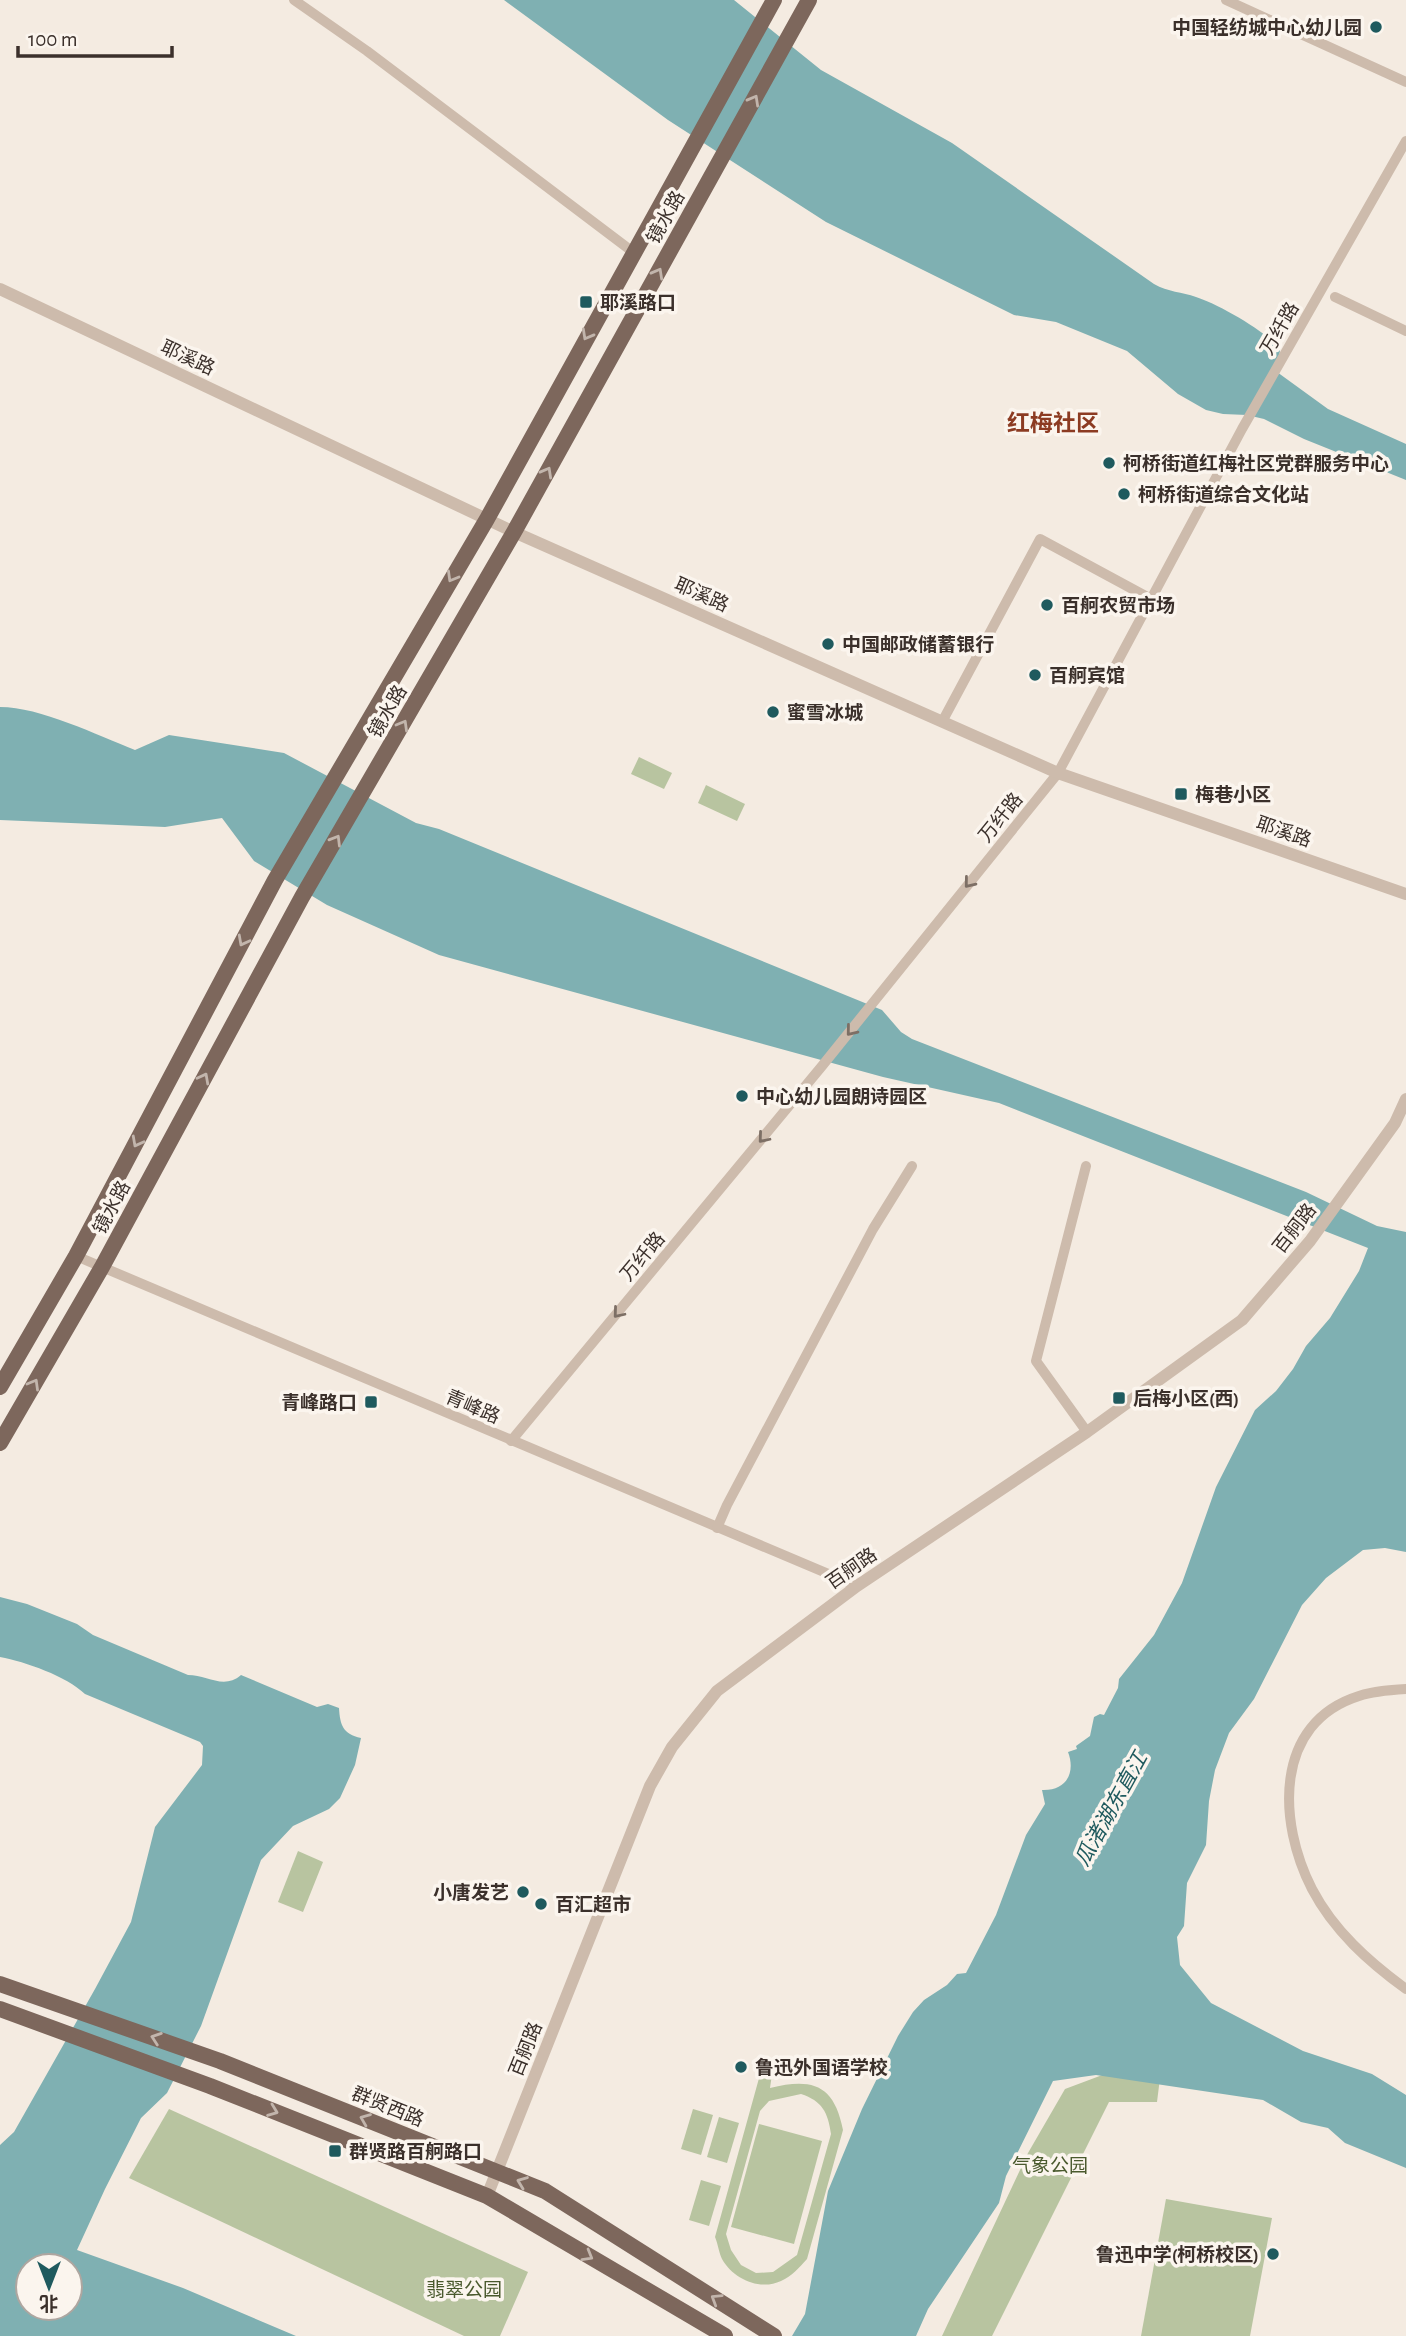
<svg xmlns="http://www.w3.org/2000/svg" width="1406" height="2336" font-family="'Alegreya Sans','Noto Sans SC',sans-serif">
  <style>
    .green { fill: #b8c4a0; fill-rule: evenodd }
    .water { fill: #7fb0b2; fill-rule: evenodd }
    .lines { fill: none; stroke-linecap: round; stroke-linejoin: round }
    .minor { stroke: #cdbbac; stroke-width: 10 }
    .tertiary { stroke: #cdbbac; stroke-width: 12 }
    .primary { stroke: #7d675c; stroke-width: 16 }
    .oneway { stroke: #c2b5ac }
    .oneway2 { stroke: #7d6f65 }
    .poi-dot { fill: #1f5a5e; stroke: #fbf5ee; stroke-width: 2.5 }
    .labels { text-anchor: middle; stroke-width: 7; stroke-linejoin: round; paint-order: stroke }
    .poi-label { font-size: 19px; font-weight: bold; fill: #3b302b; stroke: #fbf5ee; text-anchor: start }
    .street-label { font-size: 19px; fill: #3b302b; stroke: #fbf5ee }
    .park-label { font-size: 19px; fill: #4a5a2e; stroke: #fbf5ee }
    .water-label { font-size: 21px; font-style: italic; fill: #1f5a5e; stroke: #fbf5ee }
    .quarter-label { font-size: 23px; font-weight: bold; fill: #8c3b22; stroke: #fbf5ee }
  </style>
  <rect width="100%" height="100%" fill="#f4ebe1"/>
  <g class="green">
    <path d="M639 757 672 773 664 789 631 774Z"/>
    <path d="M706 785 745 804 737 821 698 803Z"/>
    <path d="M298 1851 323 1862 303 1912 278 1902Z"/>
    <path d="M761 2071 772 2074 770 2088C812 2078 834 2084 843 2130L807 2259C799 2268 792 2276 781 2281 760 2291 733 2279 722 2259 719 2253 718 2244 715 2237ZM801 2094C822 2101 828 2112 831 2134L797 2255 773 2272 756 2273 741 2265 731 2250 726 2234 760 2111 769 2101Z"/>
    <path d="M1105 2074 1160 2078 1157 2102H1109L992 2336H942L1028 2153 1065 2089Z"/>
    <path d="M169 2109 528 2272 500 2336H464L129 2178Z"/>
    <path d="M693 2109 713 2115 701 2155 681 2149Z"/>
    <path d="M719 2117 739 2123 727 2163 707 2157Z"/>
    <path d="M759 2124 822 2141 794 2244 731 2227Z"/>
    <path d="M701 2180 721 2186 709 2226 689 2220Z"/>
    <path d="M1166 2199 1272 2218 1250 2336H1141Z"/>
  </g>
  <g class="water">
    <path d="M504 0H734L821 70 952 143 1154 284C1168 292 1182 292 1196 297 1216 303 1270 333 1280 350L1277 372 1328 409 1406 444V480L1304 439 1264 419 1247 415 1223 414 1206 410 1178 394 1127 351 1056 322 1014 315 826 222 668 120Z"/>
    <path d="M0 707C40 707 97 735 135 750L169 735 284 753 416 823 439 829 882 1010 901 1032 912 1039 1306 1192 1377 1226 1406 1232V1552L1385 1548 1363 1550 1326 1578 1302 1605 1254 1699 1229 1733 1215 1770 1209 1801 1206 1845 1187 1883 1184 1926 1177 1937 1180 1965 1211 2003 1303 2051 1372 2074 1406 2095V2168L1345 2143 1328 2128 1301 2122 1263 2100 1096 2075 1053 2081 1006 2176 999 2203 928 2309 916 2336H792L805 2314 828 2191 862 2109 898 2036 913 2012 924 2000 947 1985 957 1974 966 1973 996 1915 1026 1835 1045 1804 1042 1790C1066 1791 1076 1773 1068 1752L1077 1749 1076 1746 1090 1736 1094 1717 1100 1714 1104 1715 1118 1688 1119 1679 1154 1635 1182 1583 1216 1487 1255 1410 1276 1391 1293 1369 1306 1346 1330 1318 1359 1271 1368 1248 999 1103 883 1077 439 955 327 905 254 861 222 818 165 827 0 820Z"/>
    <path d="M0 1597 27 1604 77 1624 93 1635 188 1675C207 1675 224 1690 241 1675L317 1707 328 1704 339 1708C340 1725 343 1734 361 1738L355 1765 340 1798 329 1809 293 1826 261 1860 201 2026 167 2093 141 2118 105 2189 77 2250 183 2288 296 2336H0V2145L14 2132 95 1989 131 1922 155 1827 202 1765 203 1746 200 1742 85 1694C66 1676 26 1662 0 1657ZM28 2266H70V2308H28Z"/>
  </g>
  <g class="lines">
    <g class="minor">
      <path d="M294 0 367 51 633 252"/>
      <path d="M1226 0 1406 82"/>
      <path d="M1335 297 1406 331"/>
      <path d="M942 722 1040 539 1151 599"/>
      <path d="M1086 1166 1036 1361 1087 1432"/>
      <path d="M76 1256 857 1586"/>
      <path d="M511 1441 822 1066 1058 773 1242 429 1406 141"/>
      <path d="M717 1528 727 1505 873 1229 912 1166"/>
      <path d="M1406 1689C1390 1690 1374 1691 1359 1696 1273 1723 1278 1823 1312 1889 1334 1931 1369 1962 1406 1989"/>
    </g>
    <g class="tertiary">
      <path d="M0 289 514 532 1058 773 1406 894"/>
      <path d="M487 2196 650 1786 672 1747 717 1691 857 1586 1087 1432 1242 1320 1310 1241 1395 1123 1406 1099"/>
    </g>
    <g class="primary">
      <path d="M0 1387 76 1256 275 880 487 519 774 0"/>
      <path d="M0 1443 102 1267 302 897 514 532 809 0"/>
      <path d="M0 1984 220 2061 545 2191 774 2336"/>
      <path d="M0 2009 210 2086 487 2196 725 2336"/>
    </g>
  </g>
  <defs><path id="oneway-chevron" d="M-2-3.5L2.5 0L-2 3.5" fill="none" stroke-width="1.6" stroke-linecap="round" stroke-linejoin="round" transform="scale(1.75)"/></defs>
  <g class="oneway">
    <use href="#oneway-chevron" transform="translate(754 100) rotate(-61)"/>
    <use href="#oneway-chevron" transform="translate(658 273) rotate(-61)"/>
    <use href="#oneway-chevron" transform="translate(587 335) rotate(119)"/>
    <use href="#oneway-chevron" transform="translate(547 472) rotate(-61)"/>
    <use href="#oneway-chevron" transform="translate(452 577) rotate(120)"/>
    <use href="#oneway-chevron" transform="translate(403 725) rotate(-60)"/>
    <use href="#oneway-chevron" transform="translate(336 840) rotate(-59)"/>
    <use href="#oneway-chevron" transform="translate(243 941) rotate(118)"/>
    <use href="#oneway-chevron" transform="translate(204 1078) rotate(-62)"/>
    <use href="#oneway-chevron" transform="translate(137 1142) rotate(118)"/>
    <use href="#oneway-chevron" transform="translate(34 1384) rotate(-60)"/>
    <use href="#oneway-chevron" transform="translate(156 2038) rotate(-161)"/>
    <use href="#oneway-chevron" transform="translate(273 2111) rotate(21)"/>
    <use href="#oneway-chevron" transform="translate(365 2119) rotate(-158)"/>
    <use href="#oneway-chevron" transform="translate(522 2182) rotate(-159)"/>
    <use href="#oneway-chevron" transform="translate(588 2256) rotate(30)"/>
    <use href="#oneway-chevron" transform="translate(716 2299) rotate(-148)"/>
  </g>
  <g class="oneway2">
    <use href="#oneway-chevron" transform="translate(969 883) rotate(129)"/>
    <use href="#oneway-chevron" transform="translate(851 1031) rotate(129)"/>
    <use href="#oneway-chevron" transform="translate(763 1138) rotate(130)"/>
    <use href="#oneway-chevron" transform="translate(618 1313) rotate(130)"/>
  </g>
  <g class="poi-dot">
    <circle cx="1376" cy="27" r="7"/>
    <rect x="579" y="295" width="14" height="14" rx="3.5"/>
    <circle cx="1109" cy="463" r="7"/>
    <circle cx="1124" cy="494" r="7"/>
    <circle cx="1047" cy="605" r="7"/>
    <circle cx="828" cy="644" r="7"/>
    <circle cx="1035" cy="675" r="7"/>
    <circle cx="773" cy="712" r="7"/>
    <rect x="1174" y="787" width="14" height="14" rx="3.5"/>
    <circle cx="742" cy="1096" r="7"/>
    <rect x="1112" y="1391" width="14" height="14" rx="3.5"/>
    <rect x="364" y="1395" width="14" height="14" rx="3.5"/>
    <circle cx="523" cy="1892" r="7"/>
    <circle cx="541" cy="1904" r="7"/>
    <circle cx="741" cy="2067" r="7"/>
    <rect x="328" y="2144" width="14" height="14" rx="3.5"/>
    <circle cx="1273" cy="2254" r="7"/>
  </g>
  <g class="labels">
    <g class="poi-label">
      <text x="1362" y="34" text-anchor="end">中国轻纺城中心幼儿园</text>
      <text x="600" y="309">耶溪路口</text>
      <text x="1123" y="470">柯桥街道红梅社区党群服务中心</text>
      <text x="1138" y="501">柯桥街道综合文化站</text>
      <text x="1061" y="612">百舸农贸市场</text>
      <text x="842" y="651">中国邮政储蓄银行</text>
      <text x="1049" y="682">百舸宾馆</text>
      <text x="787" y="719">蜜雪冰城</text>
      <text x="1195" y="801">梅巷小区</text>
      <text x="756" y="1103">中心幼儿园朗诗园区</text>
      <text x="1133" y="1405">后梅小区(西)</text>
      <text x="357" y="1409" text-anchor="end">青峰路口</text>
      <text x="509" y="1899" text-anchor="end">小唐发艺</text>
      <text x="555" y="1911">百汇超市</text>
      <text x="755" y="2074">鲁迅外国语学校</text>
      <text x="349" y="2158">群贤路百舸路口</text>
      <text x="1259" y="2261" text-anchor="end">鲁迅中学(柯桥校区)</text>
    </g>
    <g class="street-label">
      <text transform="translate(665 217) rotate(-61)" y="7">镜水路</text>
      <text transform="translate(1279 328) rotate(-60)" y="7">万纤路</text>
      <text transform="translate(188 357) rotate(25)" y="7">耶溪路</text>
      <text transform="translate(702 594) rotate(24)" y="7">耶溪路</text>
      <text transform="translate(387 711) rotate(-60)" y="7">镜水路</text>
      <text transform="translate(1000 817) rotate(-51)" y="7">万纤路</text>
      <text transform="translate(1284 831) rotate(19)" y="7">耶溪路</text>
      <text transform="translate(111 1207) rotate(-62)" y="7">镜水路</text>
      <text transform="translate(1294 1228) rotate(-52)" y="7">百舸路</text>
      <text transform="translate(642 1256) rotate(-50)" y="7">万纤路</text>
      <text transform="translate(473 1406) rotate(23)" y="7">青峰路</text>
      <text transform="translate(851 1568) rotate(-35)" y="7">百舸路</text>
      <text transform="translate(525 2049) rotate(-68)" y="7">百舸路</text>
      <text transform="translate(388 2106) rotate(22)" y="7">群贤西路</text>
    </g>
    <g class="park-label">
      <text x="1050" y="2172">气象公园</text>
      <text x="464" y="2296">翡翠公园</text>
    </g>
    <g class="water-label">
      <text transform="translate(1111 1809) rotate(-61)" y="7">瓜渚湖东直江</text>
    </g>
    <g class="quarter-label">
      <text x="1053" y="431">红梅社区</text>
    </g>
  </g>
  <g transform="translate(49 2287) rotate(180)"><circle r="33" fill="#fbf5ee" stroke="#aea6a0" stroke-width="2"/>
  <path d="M0-5L12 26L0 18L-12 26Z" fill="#1f5a5e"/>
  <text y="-10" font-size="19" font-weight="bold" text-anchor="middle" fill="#3b302b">北</text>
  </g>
  <path d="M18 46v10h154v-10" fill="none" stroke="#3b302b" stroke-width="3.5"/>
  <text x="28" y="46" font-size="21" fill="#3b302b" stroke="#fbf5ee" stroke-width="5" paint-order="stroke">100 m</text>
</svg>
